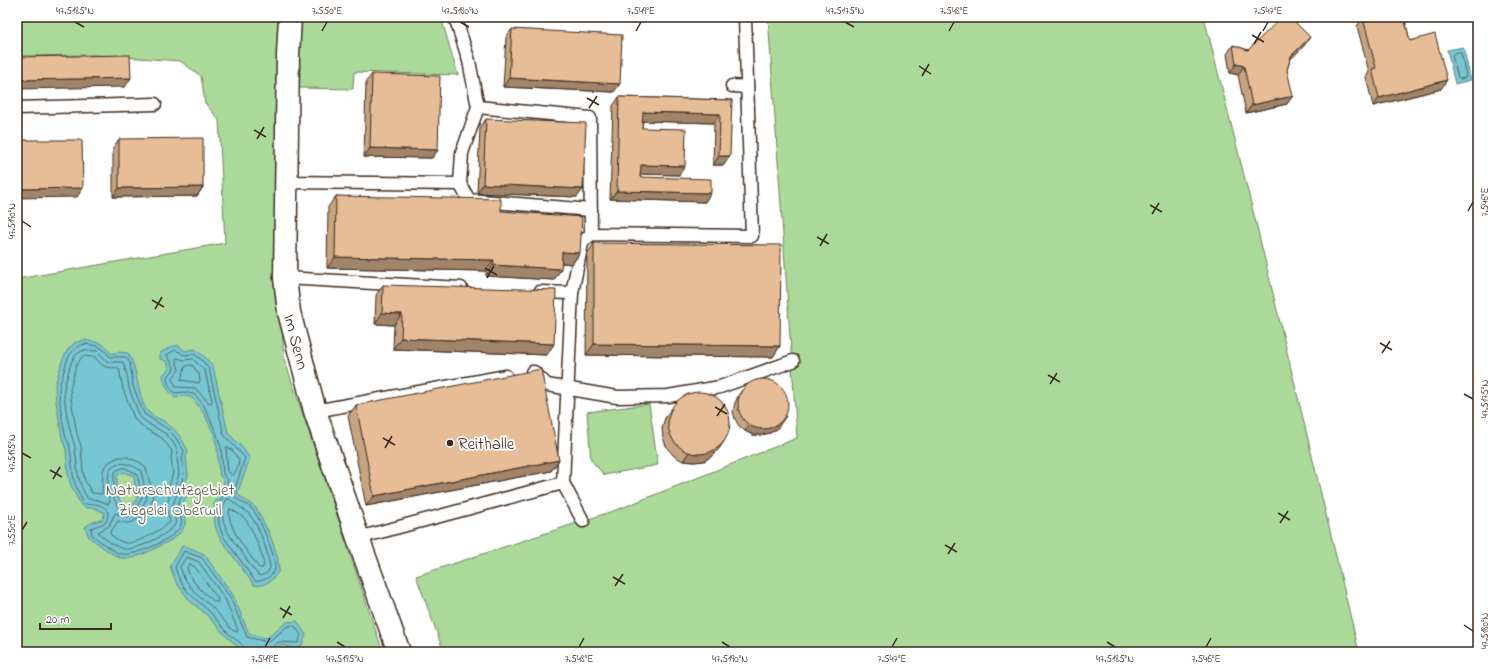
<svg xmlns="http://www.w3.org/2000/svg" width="1495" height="669" font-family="'Indie Flower',sans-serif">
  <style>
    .green { fill: #aad999; stroke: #72825c }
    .water { fill: #77c6d3; stroke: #5f888b; fill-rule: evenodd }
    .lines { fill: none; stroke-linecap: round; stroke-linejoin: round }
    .shore { stroke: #536866; stroke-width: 1 }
    .service-casing { stroke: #3b2a1e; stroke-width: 15 }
    .minor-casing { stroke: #3b2a1e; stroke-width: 25 }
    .service { stroke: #fff; stroke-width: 12 }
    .minor { stroke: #fff; stroke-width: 22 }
    .wall { fill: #c6a381; stroke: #3b2a1e }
    .shaded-wall { fill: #a18469; stroke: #3b2a1e }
    .building { fill: #e6bd96; stroke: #3b2a1e }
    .ticks { fill: none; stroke: #3b2a1e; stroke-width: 1.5 }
    .poi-dot { fill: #3b2a1e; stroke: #fff; stroke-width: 1.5 }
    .labels { text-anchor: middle; stroke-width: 3.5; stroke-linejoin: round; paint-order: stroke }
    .street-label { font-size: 17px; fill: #3b2a1e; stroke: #fff }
    .poi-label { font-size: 17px; fill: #3b2a1e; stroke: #fff; text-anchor: start }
    .park-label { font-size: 17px; fill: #5c5f43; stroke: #fff }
    .neatline { fill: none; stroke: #3b2a1e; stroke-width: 1.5 }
    .ticks-label { font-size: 10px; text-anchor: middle; fill: #3b2a1e }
  </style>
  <rect width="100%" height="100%" fill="#fff"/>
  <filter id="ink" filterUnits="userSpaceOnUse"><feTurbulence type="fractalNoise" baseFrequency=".025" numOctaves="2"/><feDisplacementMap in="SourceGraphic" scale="8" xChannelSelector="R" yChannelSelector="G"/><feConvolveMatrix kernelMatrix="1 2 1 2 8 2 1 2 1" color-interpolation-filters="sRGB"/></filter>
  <g filter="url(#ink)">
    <g class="green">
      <path d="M17 17H279L276 234 284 358 383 652H17V279L225 243 219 120 205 103 201 76 180 61 96 55 17 56Z"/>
      <path d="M301 17H437L442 21 458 75 354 72 353 89 299 88 295 22Z"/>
      <path d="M768 17H1204L1258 231 1359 652H444L416 576 619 509 797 438Z"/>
      <path d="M1471 17H1478V46Z"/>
      <path d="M649 404 658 465 604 475 591 460 587 412Z"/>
    </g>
    <g class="water">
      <path d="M1463 47 1471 80 1455 84 1447 50Z"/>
      <path d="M85 340C98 344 102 339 111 354L118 352 128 353C139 371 136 393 147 411 151 416 158 418 163 421 175 428 182 438 188 451L186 457 188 476 185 483 187 492 185 499 181 507 185 517V525L181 532 171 540 148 552 133 558H120L108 551 89 537 85 527 93 522 102 520 105 513 95 508H87L81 505 71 486 68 474 66 449 62 438 56 401 55 386 62 361 67 351 74 343ZM124 472 134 476 135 486 138 496 135 503 128 508C115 502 117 487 117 475Z"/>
      <path d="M178 345 185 351 195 349 205 357 213 367 228 433 240 445 250 458 237 494 256 508 269 533 274 546 278 560 279 571C273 580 265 587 254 585L220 538 215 526 214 504 224 489V480L220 476C218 467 218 457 217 447 213 429 204 410 191 397L183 396 175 398C168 391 164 385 163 375L170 368 166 361 160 359V353L171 347Z"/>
      <path d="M183 545 204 554 233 595 249 634 267 638 287 622 297 621 306 635 300 649 281 645 272 652H244L226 636 207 615 189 600 176 582 170 566Z"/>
    </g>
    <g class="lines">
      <g class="shore">
        <path d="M1459 52 1461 53 1466 76 1465 78 1460 79 1458 77 1452 55 1454 53Z"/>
        <path d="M85 344 98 346 104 350 110 357H126L130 363 133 386 144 414 169 430 176 438 184 451 182 458 184 475 181 483 183 492 177 507C178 512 183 519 181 525 177 538 134 557 121 554 113 552 99 540 92 535L91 528 105 523C111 513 108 507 96 504 92 504 89 505 86 504 82 502 80 495 78 491 71 477 73 464 70 449 70 445 68 441 66 438 63 426 59 401 59 389 59 383 63 377 64 371 67 358 71 348 85 344Z"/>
        <path d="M85 350 97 351 108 362H123L127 375 129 388 140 417 149 424 166 434 172 441 178 451 177 458 179 474 176 483 178 492 172 507 176 523C170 534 136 551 124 549 117 548 101 537 98 532L109 526 115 513 129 517 141 509 147 498 141 471C133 464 112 457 109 473 107 482 108 494 110 502L108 504 98 500 88 499C76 481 78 469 75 449 75 445 73 441 72 437 69 428 63 397 64 388 65 382 68 376 69 370 71 361 75 352 85 350Z"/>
        <path d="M176 350 184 355 194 354 202 360 209 369 224 435 245 458 233 495C239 502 248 504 253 510 260 518 277 559 275 569 274 573 270 576 267 578 263 580 260 582 255 581L223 536 219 525 218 505 227 490 228 480 223 474 221 448 216 432 203 404 194 394 183 392 175 393C170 389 167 383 167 377L173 371 174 367 167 355Z"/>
        <path d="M83 356 95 357C104 369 105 367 119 368L123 389 135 420 146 429 162 438 172 451 171 458 173 473 170 483 171 492 166 507 170 522C162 529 136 545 125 543 120 542 115 538 111 535L110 533 118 521 127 523 133 522 144 515 148 509 152 501 153 494 146 468 141 463 127 457H119L111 461 105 466 103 471 102 494 92 493 85 481 83 472 81 446 77 434 71 399 70 389 76 366Z"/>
        <path d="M177 358 184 360 193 359 205 371 212 401 211 403 208 402 195 388 176 387 172 379 179 370 176 360Z"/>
        <path d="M192 365 199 374 200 381 199 383 181 380 185 367Z"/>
        <path d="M227 447 233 451 239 460 238 467 233 476 228 471 226 449Z"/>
        <path d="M122 468H126L137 474 142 497 138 505 128 512 119 508 114 499V474L116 471Z"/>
        <path d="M227 499H230C235 505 246 510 250 515 259 526 269 554 270 568L267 573 260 576 258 575C251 567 246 558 240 550 229 535 215 517 227 499Z"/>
        <path d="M230 509C234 511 243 516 246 520 252 529 266 558 263 568H259C250 555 224 524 230 509Z"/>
        <path d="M187 557 199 562 225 599 238 630 237 632 232 630 213 608 196 594 184 578 180 567Z"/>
        <path d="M190 564 195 567 218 599V602H215C204 593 191 583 187 568Z"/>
        <path d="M246 652C245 645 235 639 229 634 223 628 217 620 211 613 195 597 181 591 175 567L184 551 202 558 230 597 247 637 268 642 288 626H295L301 635 298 643 279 642 271 648 270 652"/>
      </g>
      <defs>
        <g id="service">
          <path d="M455 17 469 61 478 107 462 153 460 184 469 200 591 210"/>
          <path d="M732 86 747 87"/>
          <path d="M478 107 590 118 591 234"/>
          <path d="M17 108 155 104"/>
          <path d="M286 182 460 184"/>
          <path d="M285 278 461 288"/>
          <path d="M540 292 572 293 582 243 591 234 752 236 745 17"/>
          <path d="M532 372H534L547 385 617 397 668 396 720 387 793 361"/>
          <path d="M315 411 506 376"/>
          <path d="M563 483 583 521"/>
          <path d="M358 538 563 483 572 293"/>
        </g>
        <g id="minor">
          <path id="s1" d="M290 17 288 55 285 278 289 312 315 411 358 538 399 652"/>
        </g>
      </defs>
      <use href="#service" class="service-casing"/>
      <use href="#minor" class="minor-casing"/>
      <use href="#service" class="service"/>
      <use href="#minor" class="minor"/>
    </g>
    <g class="wall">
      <path d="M1366 17H1410L1409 19 1405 20 1410 41 1441 89 1373 106 1366 77 1369 72 1357 26 1363 18Z"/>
      <path d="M512 29 614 92 503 87 506 37Z"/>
      <path d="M1233 45 1248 50 1304 46 1290 60 1287 70V104L1246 113 1238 75 1230 73 1227 54Z"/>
      <path d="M372 74 438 150 432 158 364 157 366 82Z"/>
      <path d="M619 97 732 100 724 165H713L714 123 643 121 642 128 685 166 679 175 641 174 640 177 705 202 610 199 613 106Z"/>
      <path d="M486 119 583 189 577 197 477 193 480 127Z"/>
      <path d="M119 139 203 187 197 196 113 197V148Z"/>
      <path d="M336 196 501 211 580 253 572 264 562 263 554 280 486 276V271L327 268 328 207Z"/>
      <path d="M594 243 780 346 773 357 586 355 587 254Z"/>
      <path d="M383 285 547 355 393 349 394 325 375 324 376 295Z"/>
      <path d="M742 390 777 429 770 433 761 435H753L745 431 739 426 735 419 733 411 735 403 738 396Z"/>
      <path d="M356 405 559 460 551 471 366 506 348 416Z"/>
      <path d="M671 409 719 449 712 456 704 461 694 462 683 461 674 456 667 448 663 438 662 428 665 418Z"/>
    </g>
    <g class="shaded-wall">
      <path d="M1400 17H1410L1409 19 1397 22Z"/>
      <path d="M1310 37 1304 46 1285 65 1291 56Z"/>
      <path d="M1236 64 1244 66 1238 75 1230 73Z"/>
      <path d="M131 78 125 87 17 89V80Z"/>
      <path d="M509 78 620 84 614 92 503 87Z"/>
      <path d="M1447 80 1441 89 1373 106 1379 98Z"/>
      <path d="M1293 96 1287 104 1246 113 1252 105Z"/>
      <path d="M643 112 720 114 714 123 637 121Z"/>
      <path d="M370 148 438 150 432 158 364 157Z"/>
      <path d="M719 156H730L724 165H713Z"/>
      <path d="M641 165 685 166 679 175 635 174Z"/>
      <path d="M483 184 583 189 577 197 477 193Z"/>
      <path d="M203 187 197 196 113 197 119 188Z"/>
      <path d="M83 188 77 197 17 198V189Z"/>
      <path d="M617 191 711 193 705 202 610 199Z"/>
      <path d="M562 252 580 253 572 264 555 262Z"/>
      <path d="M335 257 494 260 486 271 327 268Z"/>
      <path d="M493 265 561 269 554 280 486 276Z"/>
      <path d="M382 313 402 314 394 325 375 324Z"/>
      <path d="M401 338 554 344 547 355 393 349Z"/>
      <path d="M594 344 780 346 773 357 586 355Z"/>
      <path d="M786 416 777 429 770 433 761 435H753L745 431 749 425Z"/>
      <path d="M725 440 719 449 712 456 704 461 694 462 683 461 689 452Z"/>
      <path d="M559 460 551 471 366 506 374 496Z"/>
    </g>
    <g class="building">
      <path d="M1282 17H1290L1310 37 1291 56 1287 70 1293 96 1252 105 1244 66 1236 64 1233 45 1248 50Z"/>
      <path d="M1366 17H1404L1410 41 1435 34 1447 80 1379 98 1372 69 1376 68 1363 18Z"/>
      <path d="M512 29 622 35 620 84 509 78Z"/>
      <path d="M130 55 131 78 17 80V57Z"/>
      <path d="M372 74 440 76 438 150 370 148Z"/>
      <path d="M619 97 732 100 730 156H719L720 114 643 112 642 128 686 129 685 166 641 165 640 177 711 179V193L617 191Z"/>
      <path d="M486 119 586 123 583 189 483 184Z"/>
      <path d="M203 138V187L119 188V139Z"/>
      <path d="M17 140H82L83 188 17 189Z"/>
      <path d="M336 196 501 199V211L582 217 580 253 562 252 561 269 493 265 494 260 335 257Z"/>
      <path d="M594 243 781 245 780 346 594 344Z"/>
      <path d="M383 285 556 290 554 344 401 338 402 314 382 313Z"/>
      <path d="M541 369 559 460 374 496 356 405Z"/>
      <circle cx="763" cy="404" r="25"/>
      <circle cx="699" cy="423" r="31"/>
    </g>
  </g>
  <path class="ticks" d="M75 22 84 27M460 22 469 27M845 22 854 27M322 31 327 22M636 31 641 22M949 31 954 22M1263 31 1268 22M1252 35 1264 42M1254 44 1261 32M919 66 931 74M922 76 929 64M587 98 599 105M589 108 597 96M254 130 266 137M257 139 264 127M1150 205 1162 212M1468 211 1473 202M1152 214 1159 203M22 221 31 227M817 237 829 244M820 246 827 234M485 268 497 275M487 278 494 266M152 300 164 307M155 309 162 297M1380 343 1392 350M1382 353 1390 341M1048 375 1060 382M1050 384 1057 373M1464 394 1473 399M715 407 727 414M717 416 725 404M383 438 395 445M385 448 392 436M22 453 31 458M50 470 62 477M53 479 60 467M1278 513 1290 520M1280 523 1288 511M22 530 27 522M945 545 957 552M948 554 955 543M613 577 625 584M615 586 623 574M280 608 292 615M283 618 290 606M1464 625 1473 631M337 642 345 647M722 642 730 647M1107 642 1115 647M265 647 270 638M579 647 584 638M892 647 897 638M1206 647 1211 638"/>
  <circle class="poi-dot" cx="450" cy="443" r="4"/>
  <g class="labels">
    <g class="street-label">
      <text dy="6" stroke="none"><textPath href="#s1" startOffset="326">Im Senn</textPath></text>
    </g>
    <g class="poi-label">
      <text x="458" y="449">Reithalle</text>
    </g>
    <g class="park-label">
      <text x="170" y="495">Naturschutzgebiet<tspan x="170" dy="20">Ziegelei Oberwil</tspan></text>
    </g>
  </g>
  <rect width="1495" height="669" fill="none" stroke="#fff" stroke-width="44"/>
  <path d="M40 623v6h71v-6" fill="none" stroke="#3b2a1e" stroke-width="2"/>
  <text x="46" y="623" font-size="12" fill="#3b2a1e" stroke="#ffffff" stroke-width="3" paint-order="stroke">20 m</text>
  <rect x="22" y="22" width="1451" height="625" class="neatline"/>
  <g class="ticks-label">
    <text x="75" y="14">47.5185°N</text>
    <text x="327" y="14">7.550°E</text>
    <text x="460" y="14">47.5180°N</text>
    <text x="641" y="14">7.549°E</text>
    <text x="845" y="14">47.5175°N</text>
    <text x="954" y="14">7.548°E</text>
    <text x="1268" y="14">7.547°E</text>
    <text transform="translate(1484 202) rotate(-90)" y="4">7.546°E</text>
    <text transform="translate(11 221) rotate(-90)" y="4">47.5190°N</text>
    <text transform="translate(1484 399) rotate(-90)" y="4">47.5175°N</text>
    <text transform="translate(11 453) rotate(-90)" y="4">47.5195°N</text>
    <text transform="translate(11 530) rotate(-90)" y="4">7.550°E</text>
    <text transform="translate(1484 631) rotate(-90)" y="4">47.5180°N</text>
    <text x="265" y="662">7.549°E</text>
    <text x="345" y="662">47.5195°N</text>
    <text x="579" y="662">7.548°E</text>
    <text x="730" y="662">47.5190°N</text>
    <text x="892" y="662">7.547°E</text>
    <text x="1115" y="662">47.5185°N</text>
    <text x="1206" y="662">7.546°E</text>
  </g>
</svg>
